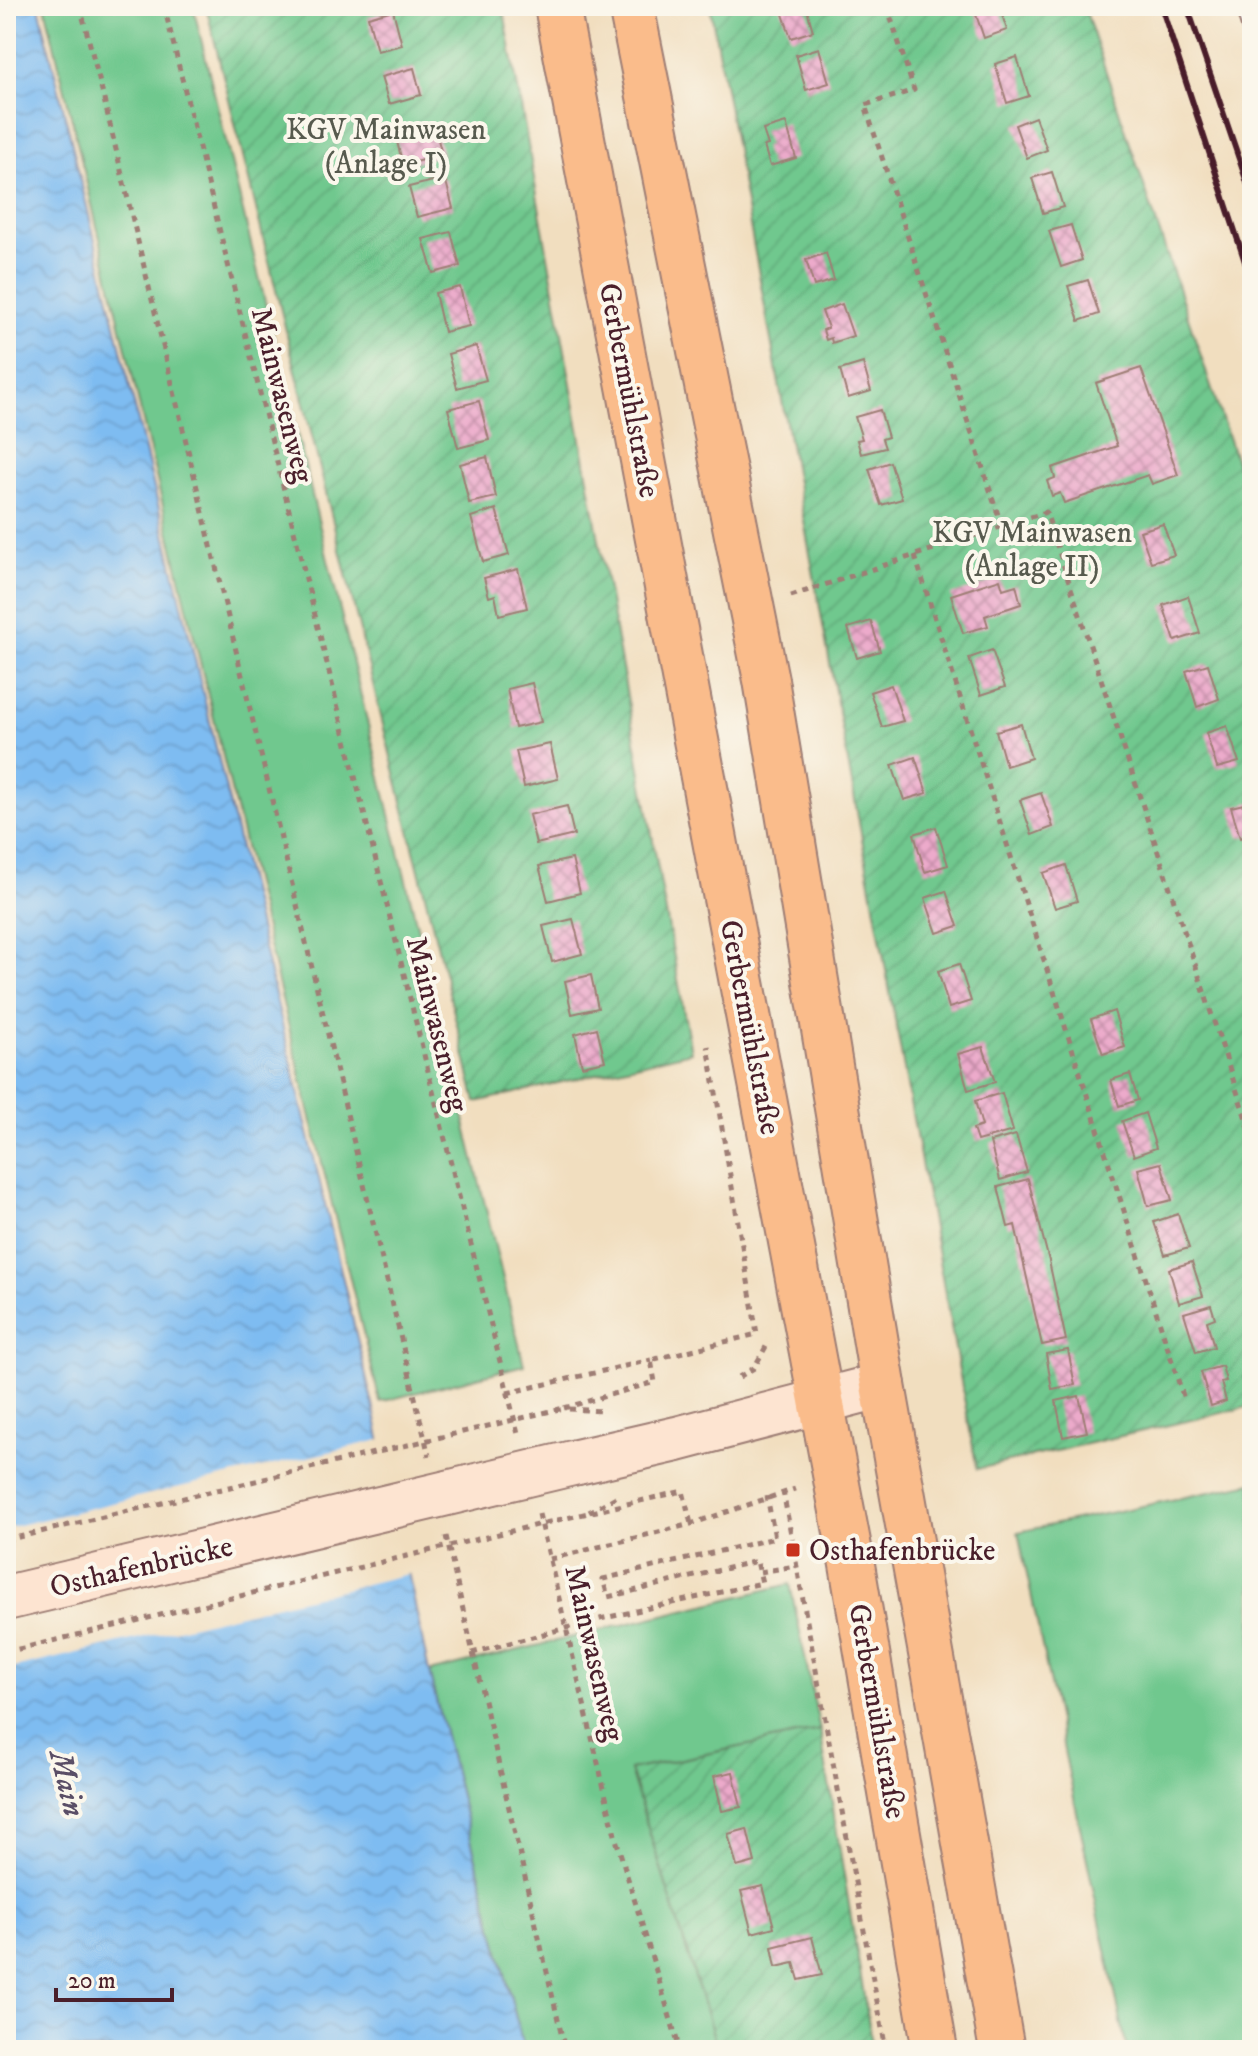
<svg xmlns="http://www.w3.org/2000/svg" width="1258" height="2056" font-family="'IM FELL DW Pica',serif">
  <style>
    .park { fill: #70c88e; stroke: #5d745c; stroke-width: 2 }
    .garden { fill: url(#garden-furrows); stroke: #5d745c; stroke-width: 2 }
    .water { fill: url(#water-waves); stroke: #646e8e; stroke-width: 2 }
    .pier { fill: #f1debf }
    .building { fill: url(#building-cross-hatch) }
    .lines { fill: none; stroke-linecap: round; stroke-linejoin: round }
    .lane-casing { stroke: #9e7e75; stroke-width: 24 }
    .secondary-casing { stroke: #9e7e75; stroke-width: 48 }
    .primary-casing { stroke: #9e7e75; stroke-width: 48 }
    .path { stroke: #9e7e75; stroke-width: 5; stroke-dasharray: 6 6; stroke-linecap: butt }
    .lane { stroke: #fff; stroke-width: 20 }
    .secondary { stroke: #fde4d1; stroke-width: 44 }
    .primary { stroke: #fabc8b; stroke-width: 44 }
    .rail { stroke: #4a1f2b; stroke-width: 6 }
    .secondary-bridge-casing { stroke: #9e7e75; stroke-width: 48; stroke-linecap: butt }
    .path-bridge { stroke: #9e7e75; stroke-width: 5; stroke-dasharray: 6 6; stroke-linecap: butt }
    .secondary-bridge { stroke: #fde4d1; stroke-width: 44 }
    .poi-dot { fill: #c8321e; stroke: #fbf7ec; stroke-width: 3 }
    .labels { text-anchor: middle; stroke-width: 8; stroke-linejoin: round; paint-order: stroke }
    .park-label { font-size: 30px; fill: #575a4e; stroke: #fbf7ec }
    .street-label { font-size: 30px; fill: #4a1f2b; stroke: #fbf7ec }
    .poi-label { font-size: 30px; fill: #4a1f2b; stroke: #fbf7ec; text-anchor: start }
    .water-label { font-size: 32px; font-style: italic; fill: #5a4e66; stroke: #fbf7ec }
  </style>
  <defs>
    <pattern id="garden-furrows" width="10" height="10" patternUnits="userSpaceOnUse" patternTransform="scale(2)"><rect width="10" height="10" fill="#70c88e"/><path d="M-1 1l2-2M0 10L10 0M9 11l2-2" fill="none" stroke="#62ab7b"/></pattern>
    <pattern id="water-waves" width="16" height="10" patternUnits="userSpaceOnUse" patternTransform="scale(2)"><rect width="16" height="10" fill="#7ebcf1"/><path d="M0 5q4-4 8 0t8 0" fill="none" stroke="#6ea1cf"/></pattern>
    <pattern id="building-cross-hatch" width="8" height="8" patternUnits="userSpaceOnUse" patternTransform="scale(2)"><rect width="8" height="8" fill="#ecaacb"/><path d="M0 0l8 8M0 8l8-8" fill="none" stroke="#c18aa5"/></pattern>
  </defs>
  <rect width="100%" height="100%" fill="#fbf7ec"/>
  <filter id="ink" filterUnits="userSpaceOnUse"><feTurbulence type="fractalNoise" baseFrequency=".0125" numOctaves="2"/><feDisplacementMap in="SourceGraphic" scale="16" xChannelSelector="R" yChannelSelector="G"/><feConvolveMatrix kernelMatrix="1 2 1 2 8 2 1 2 1" color-interpolation-filters="sRGB"/></filter>
  <filter id="wash" filterUnits="userSpaceOnUse"><feTurbulence type="fractalNoise" baseFrequency=".006" numOctaves="4" result="noise"/><feDisplacementMap in="SourceGraphic" scale="32" xChannelSelector="R" yChannelSelector="G"/><feGaussianBlur stdDeviation="1.8" result="paint"/><feColorMatrix in="noise" values="0 0 0 0 0 0 0 0 0 0 0 0 0 0 0 0 0 1.4 0 .05"/><feComposite in="paint" operator="in"/></filter>
  <g filter="url(#wash)">
    <rect width="100%" height="100%" fill="#f1debf"/>
    <g class="park">
      <path d="M45 6H193L524 1365 380 1402 194 637Z"/>
      <path d="M1252 1483V2050H1127L1018 1532Z"/>
      <path d="M790 1584 820 1730 630 1770 718 2050H524L429 1672Z"/>
    </g>
    <g class="garden">
      <path d="M206 6H503L691 1052 476 1102Z"/>
      <path d="M710 6H1084L1252 509V1406L977 1469Z"/>
      <path d="M820 1730 873 2050H718L630 1770Z"/>
    </g>
    <path class="water" d="M6 6H39L373 1405 429 1672 524 2050H6Z"/>
    <path class="pier" d="M384 1439 412 1573 6 1670V1528Z"/>
    <g id="blocks">
      <g class="building">
        <path d="M786 6H806L813 31 791 38 781 8Z"/>
        <path d="M983 6H999L1007 30 984 38 974 9Z"/>
        <path d="M393 10 402 45 377 51 368 17Z"/>
        <path d="M819 48 829 83 806 90 796 55Z"/>
        <path d="M1017 57 1029 96 1007 103 995 64Z"/>
        <path d="M414 68 421 95 389 104 381 77Z"/>
        <path d="M1035 117 1047 150 1027 158 1015 125Z"/>
        <path d="M786 123 796 158 770 166 764 146 768 145 763 130Z"/>
        <path d="M434 124 442 155 403 165 395 134Z"/>
        <path d="M1052 172 1063 207 1043 213 1032 178Z"/>
        <path d="M445 178 453 208 417 217 409 187Z"/>
        <path d="M1071 225 1082 260 1061 267 1049 231Z"/>
        <path d="M451 232 460 266 433 273 423 239Z"/>
        <path d="M826 253 834 280 814 286 806 260Z"/>
        <path d="M1088 280 1099 314 1079 321 1068 286Z"/>
        <path d="M460 287 469 326 444 332 435 293Z"/>
        <path d="M842 304 853 336 832 343 831 338 826 340 823 330 828 328 822 311Z"/>
        <path d="M476 346 486 380 457 388 448 354Z"/>
        <path d="M863 363 871 391 848 398 840 370Z"/>
        <path d="M1141 368 1178 475 1152 484 1148 475 1064 503 1060 493 1052 496 1047 481 1055 478 1052 468 1117 446 1096 383Z"/>
        <path d="M479 401 489 440 458 448 448 409Z"/>
        <path d="M880 410 888 437 882 439 885 448 861 454 857 440 862 439 855 417Z"/>
        <path d="M487 457 496 497 469 503 460 464Z"/>
        <path d="M890 462 902 499 881 505 869 469Z"/>
        <path d="M496 509 509 555 483 562 471 517Z"/>
        <path d="M1163 524 1174 555 1151 562 1140 531Z"/>
        <path d="M518 569 527 608 499 615 495 595 489 597 484 578Z"/>
        <path d="M1000 579 1003 589 1016 585 1021 604 985 616 988 626 963 633 951 595Z"/>
        <path d="M1188 596 1200 633 1175 641 1163 605Z"/>
        <path d="M871 621 880 651 857 658 848 628Z"/>
        <path d="M992 650 1005 687 981 695 969 658Z"/>
        <path d="M1208 664 1219 699 1197 707 1186 671Z"/>
        <path d="M532 683 541 722 515 728 507 689Z"/>
        <path d="M891 685 903 721 882 727 870 692Z"/>
        <path d="M1021 724 1031 758 1006 766 996 731Z"/>
        <path d="M1227 726 1239 762 1217 768 1206 733Z"/>
        <path d="M550 744 558 779 524 787 516 751Z"/>
        <path d="M915 757 927 793 904 800 892 765Z"/>
        <path d="M1041 793 1053 827 1032 835 1020 800Z"/>
        <path d="M1252 802V835L1240 838 1231 807Z"/>
        <path d="M567 806 574 835 536 844 529 815Z"/>
        <path d="M936 827 948 865 925 872 914 834Z"/>
        <path d="M572 859 580 893 548 901 539 866Z"/>
        <path d="M1066 865 1077 901 1055 908 1043 873Z"/>
        <path d="M946 891 958 926 937 933 925 898Z"/>
        <path d="M573 919 582 954 552 962 543 926Z"/>
        <path d="M959 964 971 1001 949 1008 938 971Z"/>
        <path d="M591 975 598 1008 572 1014 565 981Z"/>
        <path d="M1114 1011 1125 1047 1103 1054 1091 1019Z"/>
        <path d="M597 1028 605 1061 582 1066 575 1034Z"/>
        <path d="M983 1047 995 1082 968 1090 958 1054Z"/>
        <path d="M1130 1074 1138 1100 1119 1106 1111 1080Z"/>
        <path d="M1002 1093 1013 1131 977 1141 973 1129 982 1126 975 1101Z"/>
        <path d="M1145 1113 1156 1148 1134 1156 1122 1121Z"/>
        <path d="M1016 1135 1027 1172 1000 1180 990 1142Z"/>
        <path d="M1161 1163 1172 1200 1148 1206 1138 1169Z"/>
        <path d="M1028 1179 1049 1261 1066 1340 1042 1345 1015 1225 1008 1227 998 1187Z"/>
        <path d="M1178 1214 1189 1248 1165 1255 1154 1222Z"/>
        <path d="M1192 1262 1203 1296 1179 1303 1169 1269Z"/>
        <path d="M1211 1305 1215 1318 1207 1321 1214 1347 1196 1352 1184 1313Z"/>
        <path d="M1068 1350 1075 1385 1052 1389 1046 1354Z"/>
        <path d="M1222 1366 1226 1381 1221 1382 1226 1401 1211 1406 1201 1372Z"/>
        <path d="M1079 1396 1087 1432 1063 1437 1056 1401Z"/>
        <path d="M733 1772 741 1807 722 1811 714 1776Z"/>
        <path d="M747 1829 755 1862 737 1867 728 1834Z"/>
        <path d="M763 1886 774 1927 752 1933 741 1891Z"/>
        <path d="M812 1937 822 1975 799 1980 794 1963 776 1967 772 1947Z"/>
      </g>
    </g>
  </g>
  <g filter="url(#ink)">
    <use href="#blocks" fill-opacity="0" stroke="#9e7e75" stroke-width="2"/>
    <g class="lines">
      <defs>
        <path id="lane" d="M1246 6 1252 26"/>
        <g id="secondary">
          <path d="M577 1462 677 1439 883 1385"/>
          <path d="M6 1598 74 1582"/>
        </g>
        <g id="primary">
          <path d="M557 6 850 1553 935 2050"/>
          <path d="M631 6 766 680 883 1385 1002 2050"/>
        </g>
      </defs>
      <use href="#lane" class="lane-casing"/>
      <use href="#secondary" class="secondary-casing"/>
      <use href="#primary" class="primary-casing"/>
      <g class="path">
        <path d="M80 6 101 87 429 1456"/>
        <path d="M164 6 518 1434"/>
        <path d="M887 6 914 90 865 105 1002 527"/>
        <path d="M915 556 1185 1402"/>
        <path d="M791 596 1046 512 1252 1137"/>
        <path d="M739 1377 754 1368 768 1343"/>
        <path d="M507 1393 651 1360"/>
        <path d="M564 1408 655 1382 651 1360 757 1334 708 1046"/>
        <path d="M569 1409 603 1411"/>
        <path d="M783 1491 886 2050"/>
        <path d="M589 1512 616 1497"/>
        <path d="M539 1514 616 1839 680 2050"/>
        <path d="M545 1523 683 1491 691 1524"/>
        <path d="M446 1536 565 2050"/>
        <path d="M550 1559 691 1524 795 1489"/>
        <path d="M760 1572 796 1566"/>
        <path d="M472 1653 600 1619 762 1583 757 1561 608 1597 603 1579 775 1538 767 1496"/>
      </g>
      <use href="#lane" class="lane"/>
      <use href="#secondary" class="secondary"/>
      <use href="#primary" class="primary"/>
      <g class="rail">
        <path d="M1161 6 1252 283"/>
        <path d="M1187 6 1252 197"/>
      </g>
      <defs>
        <path id="secondary-bridge" d="M74 1582 577 1462"/>
      </defs>
      <use href="#secondary-bridge" class="secondary-bridge-casing"/>
      <g class="path-bridge">
        <path d="M6 1540 564 1408"/>
        <path d="M6 1652 545 1523"/>
      </g>
      <use href="#secondary-bridge" class="secondary-bridge"/>
    </g>
  </g>
  <rect class="poi-dot" x="785" y="1542" width="16" height="16" rx="4"/>
  <g class="labels">
    <g class="park-label">
      <text x="386" y="139">KGV Mainwasen<tspan x="386" dy="34">(Anlage I)</tspan></text>
      <text x="1032" y="542">KGV Mainwasen<tspan x="1032" dy="34">(Anlage II)</tspan></text>
    </g>
    <g class="street-label">
      <text transform="translate(630 390) rotate(79)" y="10">Gerbermühlstraße</text>
      <text transform="translate(283 395) rotate(76)" y="10">Mainwasenweg</text>
      <text transform="translate(438 1024) rotate(76)" y="10">Mainwasenweg</text>
      <text transform="translate(751 1027) rotate(79)" y="10">Gerbermühlstraße</text>
      <text transform="translate(141 1566) rotate(-13)" y="10">Osthafenbrücke</text>
      <text transform="translate(595 1653) rotate(77)" y="10">Mainwasenweg</text>
      <text transform="translate(878 1711) rotate(80)" y="10">Gerbermühlstraße</text>
    </g>
    <g class="poi-label">
      <text x="809" y="1560">Osthafenbrücke</text>
    </g>
    <g class="water-label">
      <text transform="translate(68 1783) rotate(77)" y="11">Main</text>
    </g>
  </g>
  <rect width="1258" height="2056" fill="none" stroke="#fbf7ec" stroke-width="32"/>
  <path d="M56 1988v12h116v-12" fill="none" stroke="#4a1f2b" stroke-width="4"/>
  <text x="68" y="1988" font-size="24" fill="#4a1f2b" stroke="#fbf7ec" stroke-width="6" paint-order="stroke">20 m</text>
</svg>
